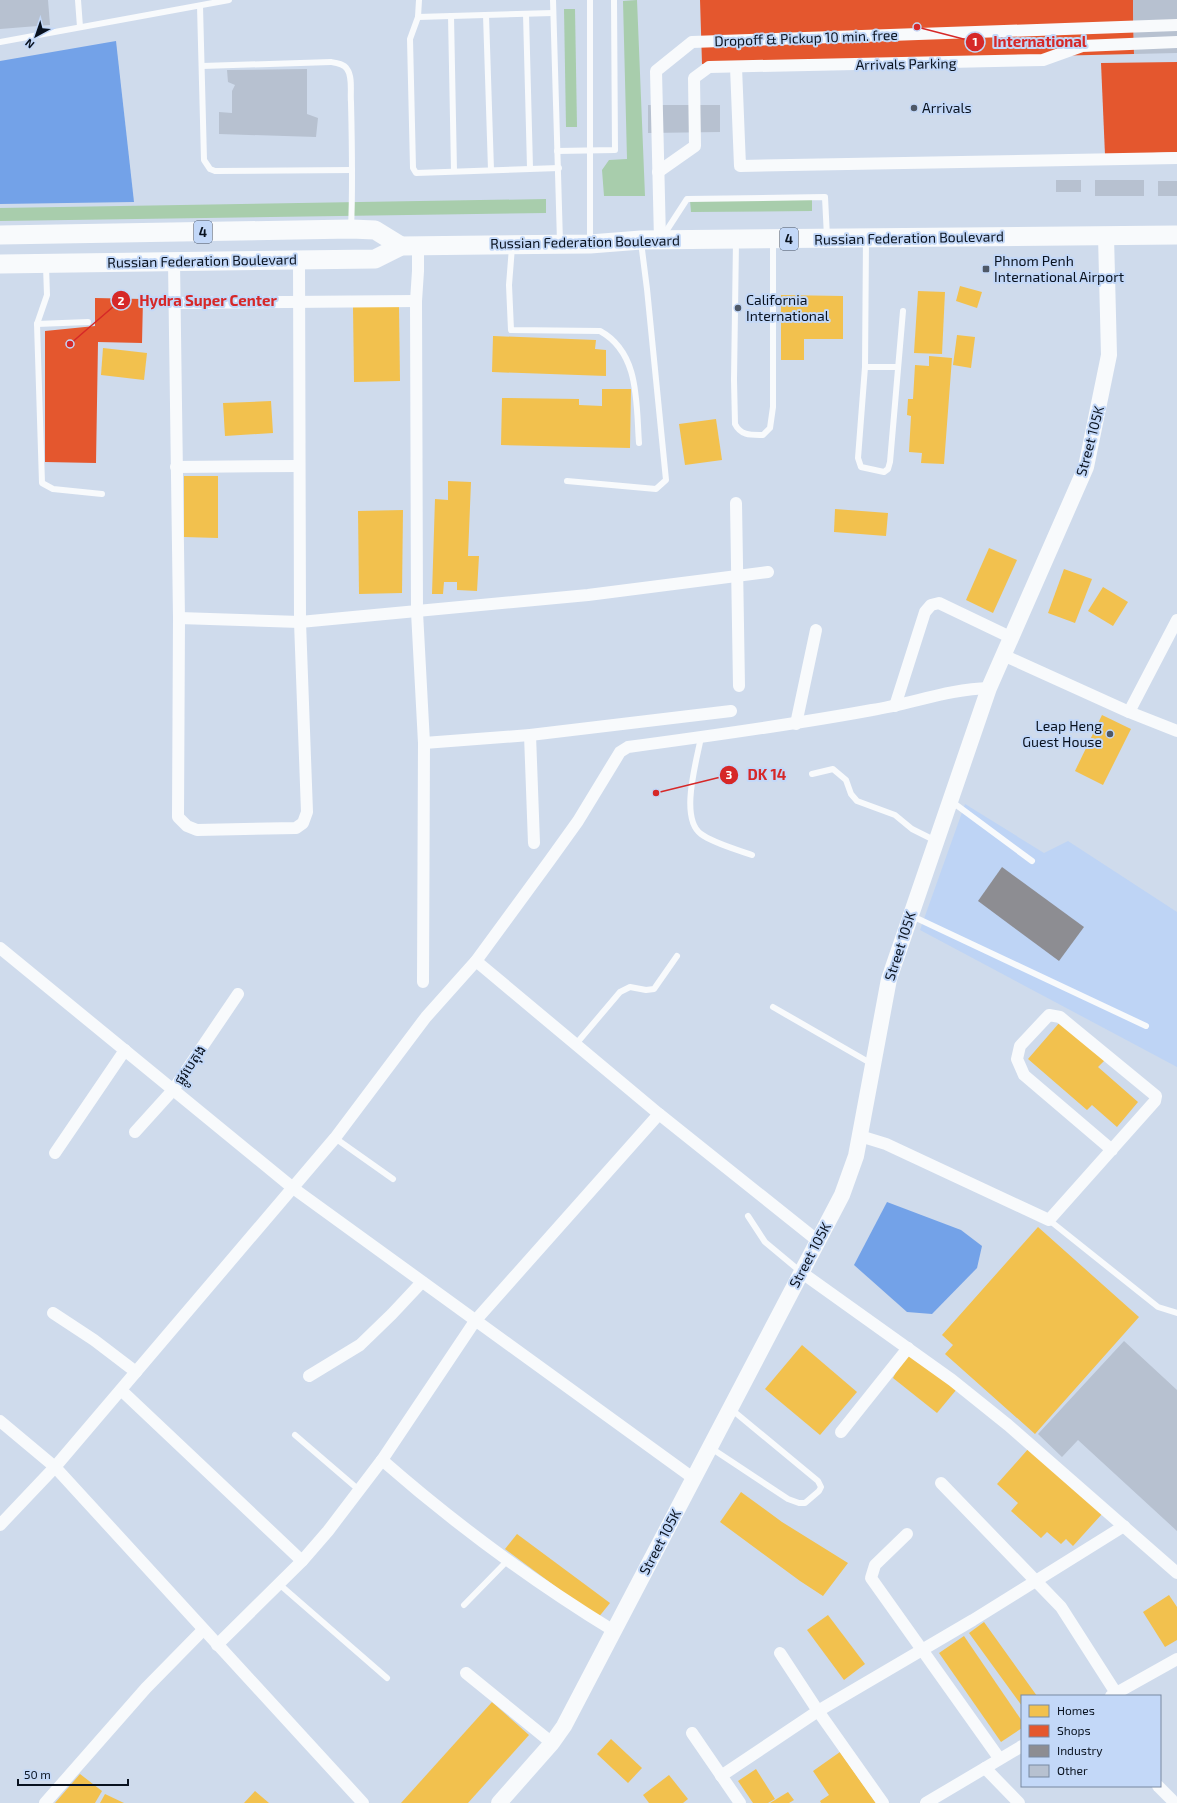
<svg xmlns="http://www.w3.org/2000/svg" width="1177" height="1803" font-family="'Exo 2','Noto Sans Khmer',sans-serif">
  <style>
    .built { fill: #bed4f5 }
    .green { fill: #a8cdac }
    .water { fill: #73a2e8 }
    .homes { fill: #f2c14e }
    .shops { fill: #e4572e }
    .industry { fill: #8d8d92 }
    .building { fill: #b7c1d0 }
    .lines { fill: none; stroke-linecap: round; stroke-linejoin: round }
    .service { stroke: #f8fafc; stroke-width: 6 }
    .minor { stroke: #f8fafc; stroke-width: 12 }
    .secondary { stroke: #f8fafc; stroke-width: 16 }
    .trunk { stroke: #f8fafc; stroke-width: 19 }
    .poi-dot { fill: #4e5867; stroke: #c3d8f8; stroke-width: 1.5 }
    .labels { text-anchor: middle; stroke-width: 4; stroke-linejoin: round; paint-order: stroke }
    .shield { fill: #c3d8f8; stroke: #414d60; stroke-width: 1 }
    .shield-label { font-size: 13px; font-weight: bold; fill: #09121f }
    .street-label { font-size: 14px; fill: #09121f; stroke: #c3d8f8 }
    .poi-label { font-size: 14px; fill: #09121f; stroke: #c3d8f8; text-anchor: start }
    .leader { fill: none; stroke: #d62828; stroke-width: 1.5 }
    .callout-dot { fill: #d62828; stroke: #c3d8f8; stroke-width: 1.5 }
    .mark-label { font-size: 12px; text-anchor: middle; font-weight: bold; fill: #fff }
    .callout-label { font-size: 15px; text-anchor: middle; font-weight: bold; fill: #d62828; stroke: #c3d8f8; stroke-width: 4; stroke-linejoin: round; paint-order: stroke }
  </style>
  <rect width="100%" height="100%" fill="#cfdbec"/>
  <path class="built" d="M965 804 1044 853 1068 841 1177 912V1067L920 930Z"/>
  <g class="green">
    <path d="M637 0 645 196H604L602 170 609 160 627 159 623 1Z"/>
    <path d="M564 9H575L577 127H566Z"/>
    <path d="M812 198V211L691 212 690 200Z"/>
    <path d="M546 199V213L0 221V208Z"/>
  </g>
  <g class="water">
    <path d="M116 41 134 202 0 204V61Z"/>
    <path d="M887 1202 961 1230 982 1246 977 1268 932 1314 907 1312 854 1265Z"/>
  </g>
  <g class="homes">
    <path d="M960 286 982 292 977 308 956 301Z"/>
    <path d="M918 291 945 292 942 354 914 353Z"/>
    <path d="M781 295 843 296V339H804V360H781Z"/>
    <path d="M353 307H399L400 381 354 382Z"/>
    <path d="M957 335 975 337 971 368 953 365Z"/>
    <path d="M493 336 596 340 595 349 606 350V376L492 372Z"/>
    <path d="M103 348 147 353 144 380 101 375Z"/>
    <path d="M929 356 952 358 944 464 921 463 922 453 909 452 911 416 907 415 908 399H913L915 365 929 366Z"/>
    <path d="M602 389H631L630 448 501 445 502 398 579 399V405L602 406Z"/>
    <path d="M271 401 273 433 225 436 223 403Z"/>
    <path d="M716 419 722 460 685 465 679 424Z"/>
    <path d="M184 476H218V538L184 537Z"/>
    <path d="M448 481 471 482 468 556H479L477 591 457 590V582H444L443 594H432L435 499 448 500Z"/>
    <path d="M835 509 888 513 886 536 834 532Z"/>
    <path d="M403 510 402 593 359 594 358 511Z"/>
    <path d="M989 548 1017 560 993 613 966 600Z"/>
    <path d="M1064 569 1092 579 1075 623 1048 613Z"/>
    <path d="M1103 587 1128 602 1113 626 1088 611Z"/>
    <path d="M1102 715 1131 729 1103 785 1075 771Z"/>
    <path d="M1060 1022 1105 1060 1098 1067 1138 1102 1117 1127 1092 1105 1087 1110 1028 1059Z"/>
    <path d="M1038 1227 1139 1317 1035 1434 945 1354 953 1345 942 1335Z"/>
    <path d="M802 1345 857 1392 820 1435 765 1389Z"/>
    <path d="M908 1348 957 1389 937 1413 893 1378Z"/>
    <path d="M1029 1448 1102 1514 1073 1546 1066 1539 1061 1544 1047 1532 1041 1538 1011 1511 1018 1503 997 1484Z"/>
    <path d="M741 1492 782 1522 848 1563 823 1596 800 1581 720 1522Z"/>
    <path d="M517 1534 610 1603 598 1618 505 1549Z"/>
    <path d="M1169 1595 1177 1607V1640L1165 1647 1143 1612Z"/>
    <path d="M828 1615 865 1664 844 1680 807 1630Z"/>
    <path d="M984 1622 1037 1696H1022V1706L969 1633Z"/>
    <path d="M964 1636 1022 1721V1728L1001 1742 939 1653Z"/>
    <path d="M492 1702 529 1735 468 1803H401Z"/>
    <path d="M611 1739 642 1768 628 1783 597 1754Z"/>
    <path d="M840 1752 876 1803H821L820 1801 829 1795 813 1771Z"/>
    <path d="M756 1769 775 1799 768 1803H753L738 1781Z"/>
    <path d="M80 1774 102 1791 95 1803H55Z"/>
    <path d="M669 1775 688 1799 683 1803H649L643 1795Z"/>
    <path d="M255 1791 269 1803H244Z"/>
    <path d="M788 1792 794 1800 789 1803H770Z"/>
    <path d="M105 1794 124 1803H100Z"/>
  </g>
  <g class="shops">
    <path d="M700 0H1133L1134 54 702 64Z"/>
    <path d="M1177 62V152L1105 155 1101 63Z"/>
    <path d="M95 298 143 299 142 343 98 342 96 463 45 462V331L95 326Z"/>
  </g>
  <path class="industry" d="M1002 867 1084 927 1059 961 978 901Z"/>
  <g class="building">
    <path d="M0 0H48L50 25 0 29Z"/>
    <path d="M1133 0H1177V53L1134 54Z"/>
    <path d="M307 69V114L318 118 316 137 219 134V112L232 113V91L235 85 228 82 227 70Z"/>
    <path d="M648 105H720V132L648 133Z"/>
    <rect x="1056" y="180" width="25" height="12"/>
    <rect x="1095" y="180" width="49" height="16"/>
    <rect x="1158" y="181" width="19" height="15"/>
    <path d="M1124 1341 1177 1390V1531L1078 1440 1062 1457 1038 1434Z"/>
  </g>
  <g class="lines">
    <g class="service">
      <path d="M78 0 80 27"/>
      <path d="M419 0 418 17 553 13"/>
      <path d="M553 0 560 242"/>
      <path d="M590 0V242"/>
      <path d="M200 6 204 160 210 169 215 171 352 170"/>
      <path d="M526 14 530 168"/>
      <path d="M486 15 491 170"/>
      <path d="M451 16 454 171"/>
      <path d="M418 17 410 39 413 168 416 173 559 168"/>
      <path d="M0 42 229 0"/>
      <path d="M202 66 331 62C337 63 344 64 347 69 353 77 350 93 351 102 352 144 353 186 351 228"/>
      <path d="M557 151 615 150 614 0"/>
      <path d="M663 236 687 199 825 197 827 237"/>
      <path d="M866 240 865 367 858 458 861 467 884 472 888 469 890 462 903 311"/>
      <path d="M736 241 734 380 735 424C741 436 751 435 763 435L770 428 773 407V241"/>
      <path d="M512 247 509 285 511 330 600 331C640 353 636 403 639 443"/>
      <path d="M46 266 47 295 37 324 42 483 53 489 102 494"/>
      <path d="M37 324 88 322"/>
      <path d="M865 367H897"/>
      <path d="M567 481 656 489 666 480 647 289 641 242"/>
      <path d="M701 737C697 760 679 818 701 834 715 844 736 849 752 855"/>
      <path d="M812 774 833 769 846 780 851 794 857 801 895 815 912 829 936 841"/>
      <path d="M951 801 1032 861"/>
      <path d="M912 916 1146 1026"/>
      <path d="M773 1007 872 1064"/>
      <path d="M576 1044 620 992 630 987 646 990 654 989 677 956"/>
      <path d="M335 1138 393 1179"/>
      <path d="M748 1216 765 1242 801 1272"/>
      <path d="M1049 1220 1158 1307 1177 1313"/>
      <path d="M295 1435 359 1490"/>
      <path d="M711 1448 788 1499 799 1503H805L819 1491 821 1487 818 1481 731 1409"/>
      <path d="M279 1584 387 1678"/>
      <path d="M464 1605 507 1561"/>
    </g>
    <g class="minor">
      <path d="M736 67 740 166 1177 158"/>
      <path d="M658 172 695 146 694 78 709 67 1043 60 1082 46 1177 42"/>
      <path d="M660 240 656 71 692 42 1177 25"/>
      <path d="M418 246V271L416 301 417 612 424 743 423 982"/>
      <path d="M174 262 179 618 178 817 187 826 197 830 296 828 303 823 307 812 300 622 299 260"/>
      <path d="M173 303 416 301"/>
      <path d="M176 467 299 466"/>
      <path d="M736 503 739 686"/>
      <path d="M179 618 300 622 588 595 768 572"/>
      <path d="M1003 655 1129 712 1177 731"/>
      <path d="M895 706 925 612 931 605 939 603 1010 637"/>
      <path d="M1129 712 1177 620"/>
      <path d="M796 724 816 630"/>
      <path d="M530 735 534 843"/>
      <path d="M424 743 530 735 731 711"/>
      <path d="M0 948 293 1188 693 1478"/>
      <path d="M476 961 659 1114 818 1241"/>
      <path d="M135 1132 173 1090 238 994"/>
      <path d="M860 1136 886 1144 1049 1220 1155 1101 1156 1096 1060 1017 1049 1015 1020 1046 1017 1059 1024 1075 1112 1150"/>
      <path d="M55 1153 125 1050"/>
      <path d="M801 1272 952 1380 1008 1425 1177 1573"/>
      <path d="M53 1313 94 1340 136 1372"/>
      <path d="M309 1376 360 1345 392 1314 422 1282"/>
      <path d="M121 1390 302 1561"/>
      <path d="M0 1421 55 1467 363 1803"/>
      <path d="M841 1432 908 1348"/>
      <path d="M382 1460C455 1524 531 1580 614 1631"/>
      <path d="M941 1483 1061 1607 1116 1693"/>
      <path d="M0 1525 55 1467 335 1138 426 1017 476 961 550 860 578 821 620 752 628 747C710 736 791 725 872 710 911 704 949 689 989 688"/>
      <path d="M907 1534 875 1565 871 1578 999 1758"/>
      <path d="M217 1645 302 1561 328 1531 382 1460 475 1321 659 1114"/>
      <path d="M780 1653 818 1711 883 1803"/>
      <path d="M466 1673 552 1743"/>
      <path d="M1111 1696 1177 1659"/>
      <path d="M692 1733 740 1803"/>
      <path d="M985 1768 1019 1803"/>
      <path d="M721 1776 818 1711 973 1620 1124 1526"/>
      <path d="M1158 1786 1175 1803"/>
      <path d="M45 1803 146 1688 203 1630"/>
      <path d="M926 1803 1022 1746"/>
    </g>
    <path class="secondary" d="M499 1803 552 1743 564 1726 842 1195 856 1156 889 979 989 688 1086 467 1109 355 1106 236"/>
    <g class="trunk">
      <path d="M0 235 351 229 375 230 401 246"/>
      <path d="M0 264 375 259 401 246 590 244 641 240 1177 235"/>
    </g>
  </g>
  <g class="poi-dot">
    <circle cx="914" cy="108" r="4"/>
    <rect x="982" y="265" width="8" height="8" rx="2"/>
    <circle cx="738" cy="308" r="4"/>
    <circle cx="1110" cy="734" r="4"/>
  </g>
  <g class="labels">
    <g class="shield">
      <rect x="194" y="221" width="18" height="22" rx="3"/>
      <rect x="780" y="228" width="18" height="22" rx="3"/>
    </g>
    <g class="shield-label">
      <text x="203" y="237">4</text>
      <text x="789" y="244">4</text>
    </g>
    <g class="street-label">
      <text transform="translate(806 38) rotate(-2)" y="5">Dropoff &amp; Pickup 10 min. free</text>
      <text transform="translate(906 64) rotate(-1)" y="5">Arrivals Parking</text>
      <text transform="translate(909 238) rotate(-1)" y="5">Russian Federation Boulevard</text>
      <text transform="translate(585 242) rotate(-1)" y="5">Russian Federation Boulevard</text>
      <text transform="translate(202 261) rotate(-1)" y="5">Russian Federation Boulevard</text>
      <text transform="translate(1090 441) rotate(-75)" y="5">Street 105K</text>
      <text transform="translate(900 946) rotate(-72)" y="5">Street 105K</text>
      <text transform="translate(190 1065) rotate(-56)" y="5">ផ្លូវបេតុង</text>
      <text transform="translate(810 1255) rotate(-62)" y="5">Street 105K</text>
      <text transform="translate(660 1542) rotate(-62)" y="5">Street 105K</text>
    </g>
    <g class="poi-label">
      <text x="922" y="113">Arrivals</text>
      <text x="994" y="266">Phnom Penh<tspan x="994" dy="16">International Airport</tspan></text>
      <text x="746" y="305">California<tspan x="746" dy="16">International</tspan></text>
      <text x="1102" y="731" text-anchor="end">Leap Heng<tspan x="1102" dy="16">Guest House</tspan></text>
    </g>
  </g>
  <path class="leader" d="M917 27L975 42M70 344L121 300M656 793L729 775"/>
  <g class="callout-dot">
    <circle cx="917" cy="27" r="4"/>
    <circle cx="70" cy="344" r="4"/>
    <circle cx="656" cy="793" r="4"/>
    <circle cx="975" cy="42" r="10"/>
    <circle cx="121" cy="300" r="10"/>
    <circle cx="729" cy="775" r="10"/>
  </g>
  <g class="mark-label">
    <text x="975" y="46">1</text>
    <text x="121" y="305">2</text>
    <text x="729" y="779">3</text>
  </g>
  <g class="callout-label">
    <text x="1040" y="47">International</text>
    <text x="208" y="306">Hydra Super Center</text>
    <text x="767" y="780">DK 14</text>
  </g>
  <rect x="1021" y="1695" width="140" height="92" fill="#c3d8f8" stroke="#7989a1"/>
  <rect x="1029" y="1705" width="20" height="12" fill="#f2c14e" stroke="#7989a1"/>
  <text x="1057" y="1715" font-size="12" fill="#09121f">Homes</text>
  <rect x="1029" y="1725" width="20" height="12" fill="#e4572e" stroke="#7989a1"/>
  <text x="1057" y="1735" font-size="12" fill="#09121f">Shops</text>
  <rect x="1029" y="1745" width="20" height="12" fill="#8d8d92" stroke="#7989a1"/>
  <text x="1057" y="1755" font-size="12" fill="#09121f">Industry</text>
  <rect x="1029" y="1765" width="20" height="12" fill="#b7c1d0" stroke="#7989a1"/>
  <text x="1057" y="1775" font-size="12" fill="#09121f">Other</text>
  <g transform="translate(36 36) rotate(220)" stroke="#c3d8f8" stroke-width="3" paint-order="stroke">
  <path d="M0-3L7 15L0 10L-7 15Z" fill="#09121f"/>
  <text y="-6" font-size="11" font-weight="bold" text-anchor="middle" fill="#09121f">N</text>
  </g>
  <path d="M18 1779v6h110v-6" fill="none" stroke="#09121f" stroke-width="2"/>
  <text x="24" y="1779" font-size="12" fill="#09121f" stroke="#c3d8f8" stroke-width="3" paint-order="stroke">50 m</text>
</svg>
